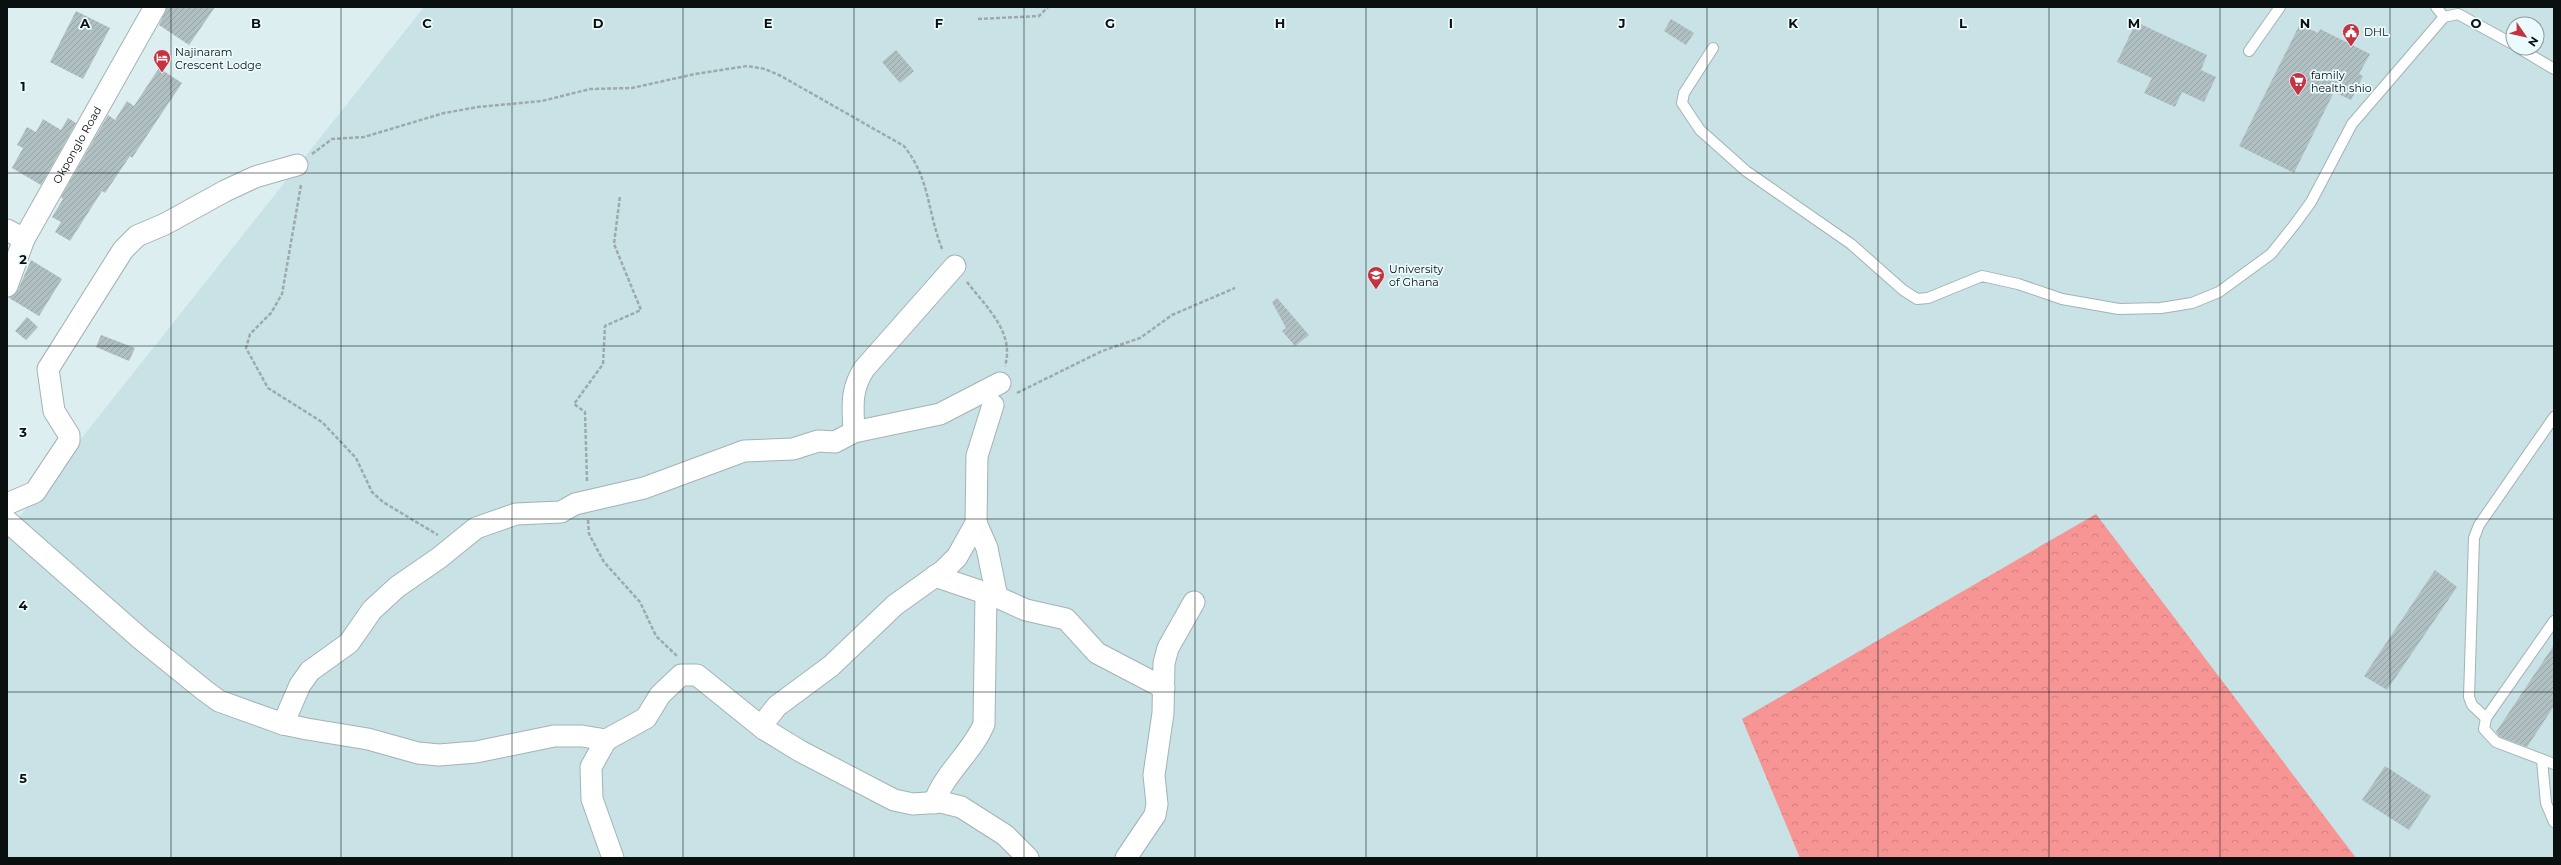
<svg xmlns="http://www.w3.org/2000/svg" width="2561" height="865" font-family="Montserrat,sans-serif">
  <style>
    .built { fill: #c8e2e5; fill-rule: evenodd }
    .forest { fill: url(#forest-crowns) }
    .building { fill: url(#building-hatch) }
    .lines { fill: none; stroke-linecap: round; stroke-linejoin: round }
    .lane-casing { stroke: #a3b3b5; stroke-width: 12 }
    .street-casing { stroke: #a3b3b5; stroke-width: 23 }
    .path { stroke: #9daaac; stroke-width: 2.5; stroke-dasharray: 4 2; stroke-linecap: butt }
    .lane { stroke: #fff; stroke-width: 10 }
    .street { stroke: #fff; stroke-width: 21 }
    .grid { fill: none; stroke: #0a0f10; stroke-width: 1; stroke-opacity: 0.55 }
    .labels { text-anchor: middle; stroke-width: 3.5; stroke-linejoin: round; paint-order: stroke }
    .poi-label { font-size: 11px; fill: #0a0f10; stroke: #ebfbfd; text-anchor: start }
    .street-label { font-size: 11px; fill: #0a0f10; stroke: #ebfbfd }
    .grid-label { font-size: 13px; text-anchor: middle; font-weight: bold; fill: #0a0f10; stroke: #ebfbfd; stroke-width: 3.5; stroke-linejoin: round; paint-order: stroke }
  </style>
  <defs>
    <pattern id="forest-crowns" width="20" height="18" patternUnits="userSpaceOnUse"><rect width="20" height="18" fill="#f79595"/><path d="M2 6a3 3 0 1 1 6 0M12 15a3 3 0 1 1 6 0" fill="none" stroke="#d27f7f"/></pattern>
    <pattern id="building-hatch" width="6" height="6" patternUnits="userSpaceOnUse"><rect width="6" height="6" fill="#b0c0c2"/><path d="M-1 1l2-2M0 6l6-6M5 7l2-2" fill="none" stroke="#96a4a6"/></pattern>
  </defs>
  <rect width="100%" height="100%" fill="#ddeef0"/>
  <path class="built" d="M424 7H2554V858H7V532ZM2513 24H2537V48H2513Z"/>
  <path class="forest" d="M2096 514 2356 858H1800L1742 719Z"/>
  <g class="building">
    <path d="M167 7H215L189 45 159 25Z"/>
    <path d="M76 11 110 28 83 79 50 62Z"/>
    <path d="M1671 19 1694 33 1686 45 1664 31Z"/>
    <path d="M2136 22 2207 55 2201 70 2216 77 2204 102 2182 92 2175 107 2144 93 2152 78 2117 62Z"/>
    <path d="M2300 24 2318 33 2320 29 2370 54 2359 74 2363 76 2351 100 2334 92 2294 173 2239 146Z"/>
    <path d="M896 50 914 71 900 83 882 62Z"/>
    <path d="M159 68 182 83 132 158 130 156 105 193 102 191 70 241 55 232 61 222 52 217 63 199 61 197 108 115 115 120 127 101 134 106Z"/>
    <path d="M68 118 76 123 41 185 12 168 23 148 17 145 27 127 36 132 43 119 61 130Z"/>
    <path d="M31 260 62 279 39 316 9 298 18 290Z"/>
    <path d="M1277 298 1309 335 1295 346 1282 331 1286 328 1272 302Z"/>
    <path d="M27 317 38 327 26 340 15 331Z"/>
    <path d="M101 335 135 348 129 361 96 347Z"/>
    <path d="M2435 570 2457 587 2387 690 2364 676Z"/>
    <path d="M2554 645V706L2527 747 2500 737 2496 732Z"/>
    <path d="M2385 766 2431 796 2409 830 2362 800Z"/>
  </g>
  <g class="lines">
    <defs>
      <g id="lane">
        <path d="M2436 7 2444 17"/>
        <path d="M1713 48 1684 93 1682 103 1700 130 1746 171 1851 244 1903 290 1917 299 1928 298 1982 276 2018 284 2062 299 2119 309 2161 308 2192 303 2219 292 2271 254 2295 224 2311 202 2352 124 2444 17 2458 14 2513 44"/>
        <path d="M2519 48 2554 69"/>
        <path d="M2249 51 2280 7"/>
        <path d="M2554 621 2486 718 2484 729 2496 742 2554 764"/>
        <path d="M2486 718 2472 705 2469 697 2474 538 2479 525 2554 417"/>
        <path d="M2542 760 2546 803 2554 822"/>
      </g>
      <g id="street">
        <path d="M7 230 24 239"/>
        <path id="s1" d="M7 286 24 239 155 7"/>
        <path d="M854 432C853 407 850 391 864 369L955 266"/>
        <path d="M7 504 35 492 69 441V435L54 411 48 369 123 250 137 236 165 224 225 191 255 177 297 165"/>
        <path d="M7 521 141 639 204 690 219 701 283 724 307 729 368 739 418 753 439 755 476 752 554 736H582L606 740 646 718 660 695 681 675H697L764 729 800 751 894 800 913 804 941 802 961 807 1005 835 1028 858"/>
        <path d="M976 523 987 548 997 597"/>
        <path d="M935 576 997 597 1026 610 1066 619 1097 653 1164 688"/>
        <path d="M283 724 300 685 310 671 349 643 372 610 397 587 439 558 476 528 516 514 561 512 575 504 644 488 744 451 793 449 818 441 835 442 854 432 940 414 1000 383"/>
        <path d="M764 729 766 720 777 706 831 666 895 605 944 570 957 557 976 523 977 456 993 405"/>
        <path d="M606 740 591 767 592 799 613 858"/>
        <path d="M934 803C944 773 972 753 984 724L986 593"/>
        <path d="M1126 858 1155 815 1157 804 1154 775 1163 713 1164 663 1168 648 1194 602"/>
      </g>
    </defs>
    <use href="#lane" class="lane-casing"/>
    <use href="#street" class="street-casing"/>
    <g class="path">
      <path d="M978 19 1039 16 1048 7"/>
      <path d="M312 154 332 139 364 137 444 113 478 107 542 101 590 89 632 88 695 74 747 66 765 69 781 76 904 146C931 180 927 213 943 251"/>
      <path d="M301 185 282 294 271 313 250 334 246 348 268 388 322 422 356 458 372 492 383 502 438 535"/>
      <path d="M967 282C986 307 1015 332 1005 366"/>
      <path d="M1017 393 1102 351 1140 338 1172 315 1235 288"/>
      <path d="M587 481 585 412 574 404 603 364 605 326 641 310 614 244 620 196"/>
      <path d="M588 520 589 534 604 562 640 602 656 636 677 656"/>
    </g>
    <use href="#lane" class="lane"/>
    <use href="#street" class="street"/>
  </g>
  <path class="grid" d="M171 7V858M341 7V858M512 7V858M683 7V858M854 7V858M1024 7V858M1195 7V858M1366 7V858M1537 7V858M1707 7V858M1878 7V858M2049 7V858M2220 7V858M2390 7V858M7 173H2554M7 346H2554M7 519H2554M7 692H2554"/>
  <defs>
    <symbol id="civic-pin" viewBox="-11 -11 22 30"><path d="M0 17L-7.5 6A9.5 9.5 0 1 1 7.5 6Z" fill="#c43342" stroke="#ebfbfd"/><path d="M-.6-6.5H3V-4.5H.6V-3L4-1V1h2V6H-6V1h2V-1L-.6-3ZM-1.2 2.5V6h2.4V2.5Z" fill="#fff"/></symbol>
    <symbol id="hotel-pin" viewBox="-11 -11 22 30"><path d="M0 17L-7.5 6A9.5 9.5 0 1 1 7.5 6Z" fill="#c43342" stroke="#ebfbfd"/><path d="M-6-4.5h1.5V1H6V5H4.5V3h-9V5H-6ZM-4 0a1.8 1.8 0 1 1 3.6 0ZM.5 0V-2.5h3Q6-2.5 6 0Z" fill="#fff"/></symbol>
    <symbol id="supermarket-pin" viewBox="-11 -11 22 30"><path d="M0 17L-7.5 6A9.5 9.5 0 1 1 7.5 6Z" fill="#c43342" stroke="#ebfbfd"/><path d="M-6-5.5h2.5l.6 2H6L4.5 2H-2.5L-4.4-4H-6ZM-1.5 3.2a1.3 1.3 0 1 0 .1 0ZM3 3.2a1.3 1.3 0 1 0 .1 0Z" fill="#fff"/></symbol>
    <symbol id="university-pin" viewBox="-11 -11 22 30"><path d="M0 17L-7.5 6A9.5 9.5 0 1 1 7.5 6Z" fill="#c43342" stroke="#ebfbfd"/><path d="M0-5L7-2L0 1L-7-2ZM-4 1L0 2.5L4 1V4Q0 6-4 4Z" fill="#fff"/></symbol>
  </defs>
  <g fill-rule="evenodd">
    <use href="#civic-pin" x="2341" y="22" width="20" height="27"/>
    <use href="#hotel-pin" x="152" y="48" width="20" height="27"/>
    <use href="#supermarket-pin" x="2288" y="71" width="20" height="27"/>
    <use href="#university-pin" x="1366" y="265" width="20" height="27"/>
  </g>
  <g class="labels">
    <g class="poi-label">
      <text x="2364" y="36">DHL</text>
      <text x="175" y="56">Najinaram<tspan x="175" dy="13">Crescent Lodge</tspan></text>
      <text x="2311" y="79">family<tspan x="2311" dy="13">health shio</tspan></text>
      <text x="1389" y="273">University<tspan x="1389" dy="13">of Ghana</tspan></text>
    </g>
    <g class="street-label">
      <text dy="4" stroke="none"><textPath href="#s1" startOffset="158">Okponglo Road</textPath></text>
    </g>
  </g>
  <g class="grid-label">
    <text x="85" y="28">A</text>
    <text x="256" y="28">B</text>
    <text x="427" y="28">C</text>
    <text x="598" y="28">D</text>
    <text x="768" y="28">E</text>
    <text x="939" y="28">F</text>
    <text x="1110" y="28">G</text>
    <text x="1280" y="28">H</text>
    <text x="1451" y="28">I</text>
    <text x="1622" y="28">J</text>
    <text x="1793" y="28">K</text>
    <text x="1963" y="28">L</text>
    <text x="2134" y="28">M</text>
    <text x="2305" y="28">N</text>
    <text x="2476" y="28">O</text>
    <text x="23" y="91">1</text>
    <text x="23" y="264">2</text>
    <text x="23" y="437">3</text>
    <text x="23" y="610">4</text>
    <text x="23" y="783">5</text>
  </g>
  <rect width="2561" height="865" fill="none" stroke="#0a0f10" stroke-width="16"/>
  <g transform="translate(2525 36) rotate(124)"><circle r="19" fill="#ebfbfd" stroke="#919d9e"/>
  <path d="M0-3L7 15L0 10L-7 15Z" fill="#c43342"/>
  <text y="-6" font-size="11" font-weight="bold" text-anchor="middle" fill="#0a0f10">N</text>
  </g>
</svg>
